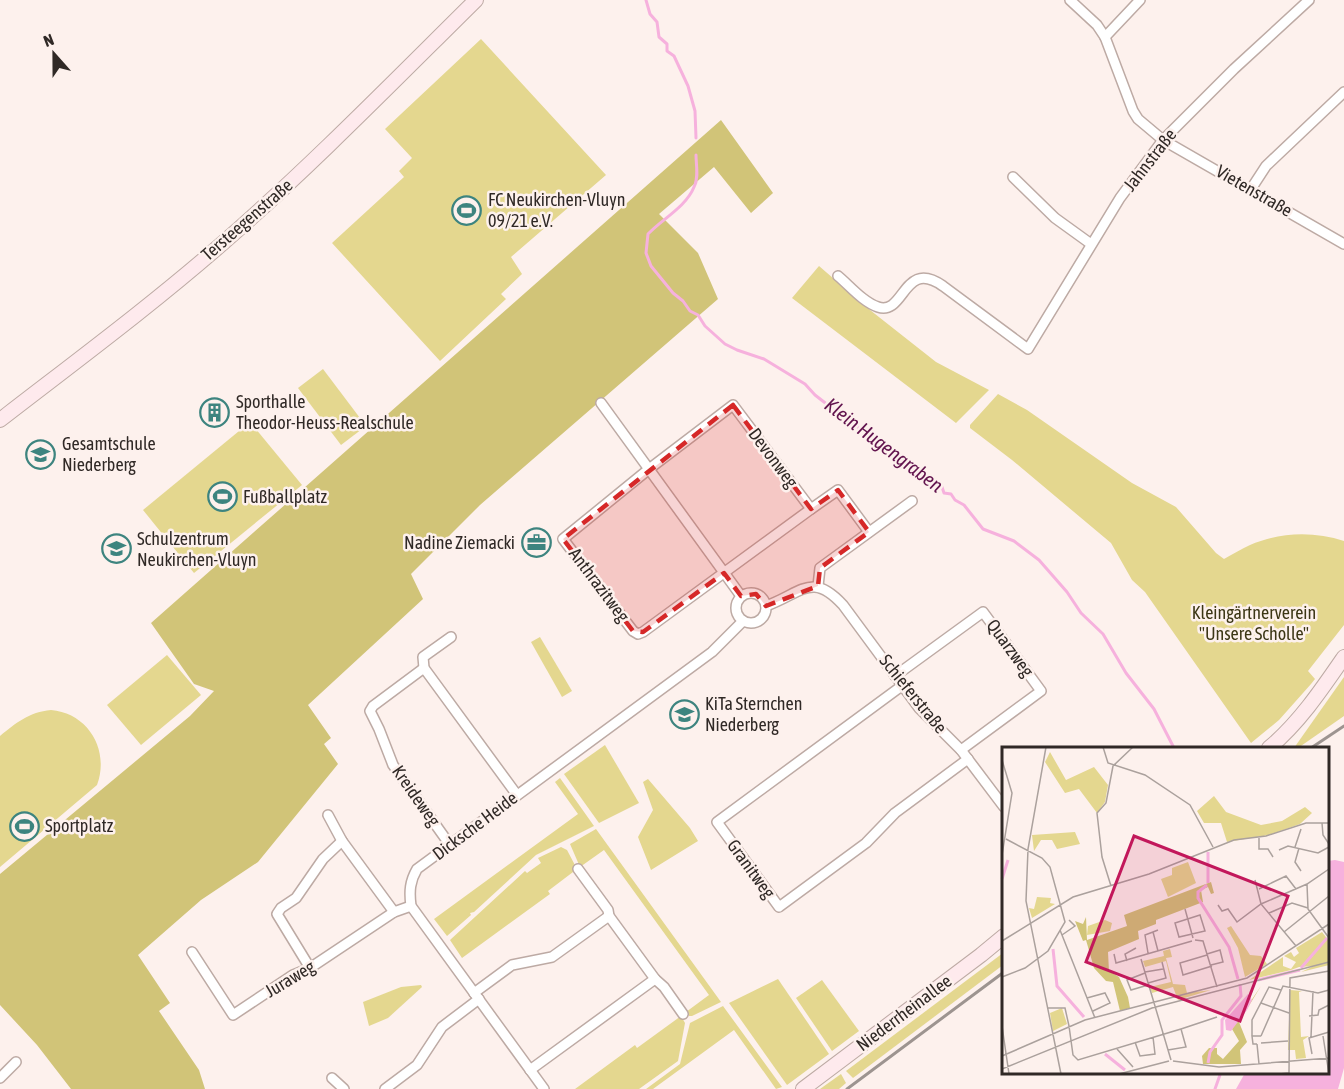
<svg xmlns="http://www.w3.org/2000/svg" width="1344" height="1089" font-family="'Asap Condensed',sans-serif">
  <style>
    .green { fill: #e4d78f }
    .forest { fill: #d1c478 }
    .water { fill: #f6b1dd }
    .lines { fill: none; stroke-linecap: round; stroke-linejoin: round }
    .stream { stroke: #f6b1dd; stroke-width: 3 }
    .street-casing { stroke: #bdaaa4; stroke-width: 12 }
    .secondary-casing { stroke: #bdaaa4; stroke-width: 16 }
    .street { stroke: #fff; stroke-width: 9 }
    .secondary { stroke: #feeaed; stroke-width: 14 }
    .rail { stroke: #9d9490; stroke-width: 3 }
    .marked { fill: #d62828; fill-opacity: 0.2; stroke: #d62828; stroke-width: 4.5; stroke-dasharray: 12 8; stroke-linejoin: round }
    .labels { text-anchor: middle; stroke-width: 5; stroke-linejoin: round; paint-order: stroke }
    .street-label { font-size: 18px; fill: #302926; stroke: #fdf1ed }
    .poi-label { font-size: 18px; fill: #302926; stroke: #fdf1ed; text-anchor: start }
    .park-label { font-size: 18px; fill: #3c3615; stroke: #fdf1ed }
    .water-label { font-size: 20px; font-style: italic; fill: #62144e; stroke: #fdf1ed }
    .inset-river { fill: none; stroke: #f6b1dd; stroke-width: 3 }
    .inset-road { fill: none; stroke: #aba19d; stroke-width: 1.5 }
    .view { fill: #c2185b; fill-opacity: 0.15; stroke: #c2185b; stroke-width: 3 }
    .inset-edge { fill: none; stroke: #302926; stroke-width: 3 }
  </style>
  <rect width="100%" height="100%" fill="#fdf1ed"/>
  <g class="green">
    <path d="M481 39 606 175 511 257 522 274 501 294 506 299 440 361 332 243 404 177 399 171 412 158 385 129Z"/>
    <path d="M819 266 870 310 936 362 989 390 956 423 792 298Z"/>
    <path d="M323 369 366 426 341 445 298 388Z"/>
    <path d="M998 394 1027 410 1132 483 1176 507 1216 553 1224 559C1233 554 1241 549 1250 545 1279 532 1314 531 1344 541V625L1308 671 1315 679 1311 684 1279 720 1251 743 1145 592 1132 580 1111 543 1012 460 970 428V425Z"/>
    <path d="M250 422 302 485 194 573 143 510Z"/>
    <path d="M540 637 572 691 562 697 531 642Z"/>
    <path d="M167 655 201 695 141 745 107 705Z"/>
    <path d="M1344 677V716L1298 748H1294Z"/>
    <path d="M51 710C88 713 110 750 97 785L0 867V736C16 723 29 712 51 710Z"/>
    <path d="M605 745 639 803 599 823 564 774Z"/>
    <path d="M560 778 594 826 536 855 474 912 470 913 471 915 447 936 434 919 578 814 555 782Z"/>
    <path d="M648 779 690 828 698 841 651 870 638 837 653 810 643 782Z"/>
    <path d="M596 829 721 1002 692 1016H689L686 1012 709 995 604 850 580 867 570 844Z"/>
    <path d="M561 847 567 850 577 869 548 891 550 894 462 958 450 940 525 871 527 873 541 863 538 858Z"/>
    <path d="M1003 953V965L853 1078 846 1071Z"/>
    <path d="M778 979 829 1054 787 1085 729 1003Z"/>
    <path d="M822 980 859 1031 832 1051 796 998Z"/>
    <path d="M421 985 422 987 388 1018 369 1026 363 1002 401 987Z"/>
    <path d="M723 1006 782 1087 776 1089 734 1030 653 1089H646L680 1064 690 1023Z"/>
    <path d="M681 1016 685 1023 678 1061 639 1089H575L635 1045 637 1048Z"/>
    <path d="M841 1074 846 1083 839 1089H820Z"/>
  </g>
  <path class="forest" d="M721 120 773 193 751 213 714 167 659 214 698 253 718 299 480 505 411 574 423 599 308 705 331 738 324 744 338 764 258 862 201 900 138 955 170 1003 159 1011 199 1070 205 1089H71L37 1045 0 1005V874L190 716 214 691 194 684 151 623Z"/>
  <path class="water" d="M1335 860 1344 862V1068L1338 1089H1236L1245 1073 1328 1072V861Z"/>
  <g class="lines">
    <g class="stream">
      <path d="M646 0 650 14 657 22 659 37 667 44V51L674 56 688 86 695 111 696 138"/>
      <path d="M696 155C696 165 699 178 694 187 686 207 662 219 648 234L646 253 651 266 673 293 683 301 690 311 698 315 705 326 725 344 737 350 764 359 805 384 815 395 833 409 846 416 863 432 873 437 892 453 906 460 934 483 942 487 944 493 951 494 955 500 964 505 983 529 1014 541 1039 560 1067 592 1081 613 1103 634 1126 673 1154 709 1174 748"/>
      <path d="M1215 1089 1221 1072"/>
    </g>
    <defs>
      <g id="street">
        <path d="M1070 0 1097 25 1105 37 1133 111 1138 119 1163 140 1344 244"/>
        <path d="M1105 37 1140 0"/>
        <path d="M1013 177 1055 218 1091 244"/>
        <path d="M1251 189 1266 166 1344 92"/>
        <path d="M838 276C850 286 863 302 878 307 905 316 903 258 943 286L1028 349 1120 198 1163 140 1234 69 1309 0"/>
        <path d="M601 403 741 596"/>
        <path d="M733 405 811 509 643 632 638 634 633 631 563 539 649 469Z"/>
        <path d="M811 509 838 490 869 532"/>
        <path d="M818 586 820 568 912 501"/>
        <circle cx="751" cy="608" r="15"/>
        <path d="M766 606C802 593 812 571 843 605L919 708 961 750 1004 807"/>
        <path d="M451 637 423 657 424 668 517 795"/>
        <path d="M424 668 373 706 370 711 379 729 393 765 450 845"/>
        <path d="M895 676 983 612 1041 691 961 750"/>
        <path d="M903 685 717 822 779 907 866 843 895 813 968 759"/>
        <path d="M328 815 342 841 394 912"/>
        <path d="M192 952 233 1015 293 975 310 968 394 912 411 906"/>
        <path d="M310 968 277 914 281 908 296 898 323 859 342 841"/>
        <path d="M655 979 664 987 683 1014"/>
        <path d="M474 993 512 965 552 957 609 916"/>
        <path d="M530 1070 655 979 609 916 608 910 578 869"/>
        <path d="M0 1078 16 1062"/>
        <path d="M332 1078 344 1089"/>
        <path d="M385 1089 417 1065 442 1027 479 999"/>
        <path d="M544 1089 411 906C409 891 410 881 417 869L712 652 743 621"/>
      </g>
      <g id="secondary">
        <path d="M0 420C75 362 152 305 224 242 312 165 393 82 476 0"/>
        <path d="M1269 748C1299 723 1322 689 1344 657"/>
        <path d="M803 1089 981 955 1004 936"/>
      </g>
    </defs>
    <use href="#street" class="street-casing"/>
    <use href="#secondary" class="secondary-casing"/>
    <use href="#street" class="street"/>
    <use href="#secondary" class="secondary"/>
    <g class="rail">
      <path d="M1311 748 1344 726"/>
      <path d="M847 1089 1004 972"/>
    </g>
  </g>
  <path class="marked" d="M733 405 811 509 838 490 869 532 820 568 818 586 766 606 756 594 741 596 724 573 643 632 633 631 563 539Z"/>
  <defs>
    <symbol id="stadium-ring" viewBox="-11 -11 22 22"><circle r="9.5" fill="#fdf1ed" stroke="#3d847f" stroke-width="1.5"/><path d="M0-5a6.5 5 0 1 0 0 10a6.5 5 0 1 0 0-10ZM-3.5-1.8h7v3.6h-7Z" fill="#3d847f"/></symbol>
    <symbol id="building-ring" viewBox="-11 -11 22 22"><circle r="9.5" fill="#fdf1ed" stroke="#3d847f" stroke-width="1.5"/><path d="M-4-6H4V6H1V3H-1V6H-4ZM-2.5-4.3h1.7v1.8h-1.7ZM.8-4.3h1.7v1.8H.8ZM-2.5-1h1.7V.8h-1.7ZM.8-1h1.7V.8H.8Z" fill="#3d847f"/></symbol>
    <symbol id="school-ring" viewBox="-11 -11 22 22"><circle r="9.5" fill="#fdf1ed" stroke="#3d847f" stroke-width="1.5"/><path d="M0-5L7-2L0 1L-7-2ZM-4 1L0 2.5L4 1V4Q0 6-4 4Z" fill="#3d847f"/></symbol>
    <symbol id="office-ring" viewBox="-11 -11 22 22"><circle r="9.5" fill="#fdf1ed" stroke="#3d847f" stroke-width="1.5"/><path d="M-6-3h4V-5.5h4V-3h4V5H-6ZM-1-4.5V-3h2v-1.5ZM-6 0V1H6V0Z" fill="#3d847f"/></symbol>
  </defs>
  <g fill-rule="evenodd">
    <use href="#stadium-ring" x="450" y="194" width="33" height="33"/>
    <use href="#building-ring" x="198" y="396" width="33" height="33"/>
    <use href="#school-ring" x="24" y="438" width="33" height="33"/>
    <use href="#stadium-ring" x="206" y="480" width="33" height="33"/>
    <use href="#office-ring" x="520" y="526" width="33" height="33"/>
    <use href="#school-ring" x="100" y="532" width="33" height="33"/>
    <use href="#school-ring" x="668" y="698" width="33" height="33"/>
    <use href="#stadium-ring" x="8" y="810" width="33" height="33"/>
  </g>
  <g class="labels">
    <g class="street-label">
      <text transform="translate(1150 160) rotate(-52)" y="6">Jahnstraße</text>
      <text transform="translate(1254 191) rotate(30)" y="6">Vietenstraße</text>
      <text transform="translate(247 220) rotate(-41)" y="6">Tersteegenstraße</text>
      <text transform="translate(773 458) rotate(53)" y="6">Devonweg</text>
      <text transform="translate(599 585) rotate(53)" y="6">Anthrazitweg</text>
      <text transform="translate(1010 648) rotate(54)" y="6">Quarzweg</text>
      <text transform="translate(913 694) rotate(51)" y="6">Schieferstraße</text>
      <text transform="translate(416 796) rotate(55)" y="6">Kreideweg</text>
      <text transform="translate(475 826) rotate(-37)" y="6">Dicksche Heide</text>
      <text transform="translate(751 869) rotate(54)" y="6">Granitweg</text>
      <text transform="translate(290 979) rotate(-31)" y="6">Juraweg</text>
      <text transform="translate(904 1013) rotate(-37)" y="6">Niederrheinallee</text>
    </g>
    <g class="poi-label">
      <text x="488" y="206">FC Neukirchen-Vluyn<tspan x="488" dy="21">09/21 e.V.</tspan></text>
      <text x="236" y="408">Sporthalle<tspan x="236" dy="21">Theodor-Heuss-Realschule</tspan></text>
      <text x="62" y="450">Gesamtschule<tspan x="62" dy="21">Niederberg</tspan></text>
      <text x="243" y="503">Fußballplatz</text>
      <text x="137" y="545">Schulzentrum<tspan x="137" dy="21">Neukirchen-Vluyn</tspan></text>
      <text x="515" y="549" text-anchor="end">Nadine Ziemacki</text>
      <text x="705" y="710">KiTa Sternchen<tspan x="705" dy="21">Niederberg</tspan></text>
      <text x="45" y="832">Sportplatz</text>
    </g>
    <g class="park-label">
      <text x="1254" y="619">Kleingärtnerverein<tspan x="1254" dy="21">"Unsere Scholle"</tspan></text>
    </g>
    <g class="water-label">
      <text transform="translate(884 445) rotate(37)" y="7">Klein Hugengraben</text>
    </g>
  </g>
  <g transform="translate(1002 747)">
    <rect width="327" height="327" fill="#fdf1ed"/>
    <path d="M48 5 64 33 92 20 106 38 103 55 95 66 77 42 63 46 43 15ZM212 49 224 65 259 78 280 74 303 60 310 66 298 77 267 88 225 95 219 76H202L195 64ZM73 85 78 97 55 102 50 93H39L32 104 30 88ZM186 115 194 136 166 150 159 132 170 128V121ZM35 150 49 151 48 156 53 157 30 171 27 161 32 162ZM103 173 110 176 108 184 85 188 86 179ZM229 179 248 208 259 209 265 217 243 230 236 201 225 181ZM320 185 327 194V218L299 225 312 219 297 220 289 223 247 233 281 210V219L289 222 294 215 282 209 289 205 292 210 297 206 294 201ZM168 202 170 210 164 211 171 237 183 238 185 246 209 243 176 253 171 240 150 246 148 240 169 235 164 214 143 220 141 214 162 209 161 204ZM288 243 300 244 297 245 299 290 307 289 301 293 304 311 294 312 293 303H286ZM60 261 65 277 51 284 48 266Z" fill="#e4d78f"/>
    <path d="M209 135 212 146 209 147 206 140 199 143 201 155 154 173V177L136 184 137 192 106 205 107 224 117 230 126 250 128 261 118 264 111 235 104 234 92 221 84 193 81 194 73 174 81 177 84 170 85 193 125 179 122 168ZM259 239 237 275 245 295 238 303 239 317H201L200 309 207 301H215V307L221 312 237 294 230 282Z" fill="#d1c478"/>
    <path d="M246 247 250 253 245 263 229 284 224 283 223 273Z" fill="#f6b1dd"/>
    <path class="inset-river" d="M0 132 6 113M206 136V105M205 138 196 145V151L227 200 236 232M51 202 55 239 82 270M299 221 325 191M256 233 298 223M103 307 123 323M206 316 208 305 220 288V273L239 249 238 237"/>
    <path class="inset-road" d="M44 0 26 102 24 154 59 327M101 0 106 16 143 28 188 58 211 100M0 13 10 46 0 108M320 76 321 88 327 97M257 90V102H266L271 110M293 100 299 82M297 101 293 115 299 124M277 103 286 99 316 106 327 100M253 133 259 157 294 199M305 137 306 162 327 191M109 139 100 110 95 66 104 56 111 19 131 0M257 142 284 129 294 142M216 158 220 164 226 162 235 175 259 157 305 137 327 122M183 162 191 191M267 166 290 156 306 161M198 168 203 184 177 190 173 176ZM58 183 93 271M156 183 151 185 156 204M282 185 327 149M60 188 73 179 67 173M193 193 201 194 215 240M0 194 71 150 147 127 232 93 264 89 304 76H327M146 206 143 188 151 185M112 207 114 216 190 194M205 207 218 203 221 215 209 218M205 208 178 216 181 228 210 219M139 212 169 313M125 214 123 207 134 201M143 225 161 222M143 226 125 233 129 243 146 238M0 230 23 221 46 204 63 175 48 120 40 111 4 92M146 236 164 231 160 215M85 251 103 246 108 256 91 264M259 256 287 266M45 261H63L67 279M307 269 316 268 317 263 327 258M0 279 7 327M67 279 71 308 76 313 179 282 184 300 166 303M179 282 215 270M250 289V273L267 240 279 243M259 289 281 239 316 246 327 243M321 289 327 327M309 290 311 244M133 295 138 309 153 307 151 290M259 296 286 294M255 297H251L250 289H259M255 297 257 317M115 302 131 320M310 307 307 291 327 285M0 309 83 273 245 231 327 177M171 314 217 320 327 311M0 322 150 261 327 215M117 327 167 314M277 327 287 326 288 231 327 224"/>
    <path class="view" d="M132 89 286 149 238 274 84 215Z"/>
    <rect width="327" height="327" class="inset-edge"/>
  </g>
  <g transform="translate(54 54) rotate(339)" stroke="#fdf1ed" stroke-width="4.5" paint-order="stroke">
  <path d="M0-4.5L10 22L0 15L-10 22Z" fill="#302926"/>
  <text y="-9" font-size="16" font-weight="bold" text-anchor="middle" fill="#302926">N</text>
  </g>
</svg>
